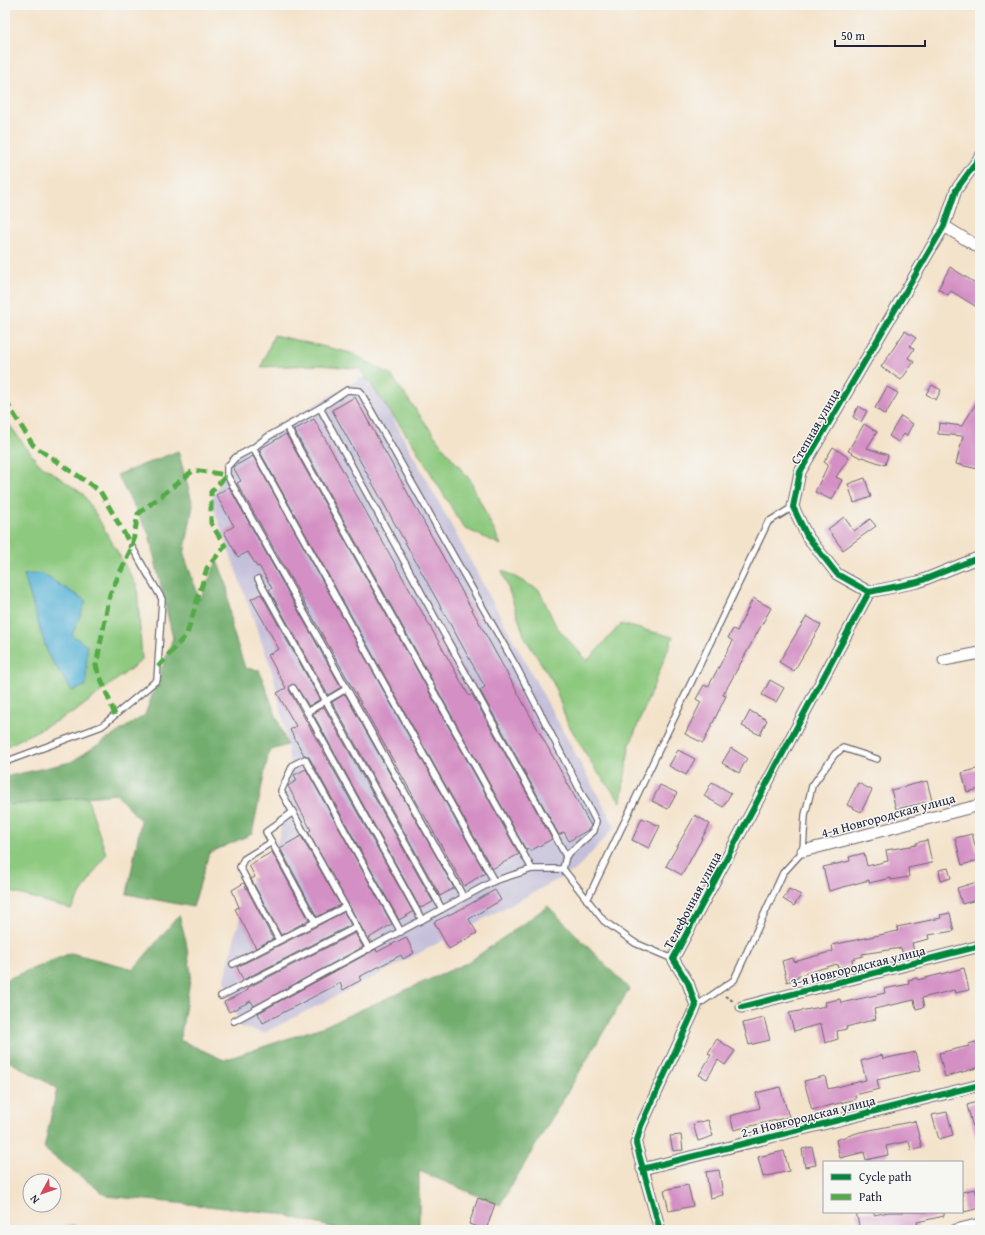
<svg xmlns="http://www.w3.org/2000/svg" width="985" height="1235" font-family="'Gentium Book Plus',serif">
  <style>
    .industrial { fill: #c5c0da }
    .green { fill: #8dc97f; stroke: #58765d }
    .forest { fill: #72ad6e; stroke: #4a6854 }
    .water { fill: #59b3d7; stroke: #3e6a89 }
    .building { fill: #d490c4 }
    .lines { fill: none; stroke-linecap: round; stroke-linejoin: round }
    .service-casing { stroke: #6c666d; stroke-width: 8 }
    .minor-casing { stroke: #6c666d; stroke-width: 13 }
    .path { stroke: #6c666d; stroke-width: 2; stroke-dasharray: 3 3; stroke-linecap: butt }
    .service { stroke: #fff; stroke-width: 5.5 }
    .minor { stroke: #fff; stroke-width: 11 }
    .quiet { stroke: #53aa46; stroke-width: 5; stroke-dasharray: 10 5; stroke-linecap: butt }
    .cycleway-casing { stroke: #f6f6f2; stroke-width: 8 }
    .cycleway { stroke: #00873e; stroke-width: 6 }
    .labels { text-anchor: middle; stroke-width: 3; stroke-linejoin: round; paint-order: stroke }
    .street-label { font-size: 13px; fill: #22223b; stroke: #f6f6f2 }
  </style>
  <rect width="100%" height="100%" fill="#f6f6f2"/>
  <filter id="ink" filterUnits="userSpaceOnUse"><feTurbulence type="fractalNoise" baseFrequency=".025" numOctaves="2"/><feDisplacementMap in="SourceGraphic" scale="8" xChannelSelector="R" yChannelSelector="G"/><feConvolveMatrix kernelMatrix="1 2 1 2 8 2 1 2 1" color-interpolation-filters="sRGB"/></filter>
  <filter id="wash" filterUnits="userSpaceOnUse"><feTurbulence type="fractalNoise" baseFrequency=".012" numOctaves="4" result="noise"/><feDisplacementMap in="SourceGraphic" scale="16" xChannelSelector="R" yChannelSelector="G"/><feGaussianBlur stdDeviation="0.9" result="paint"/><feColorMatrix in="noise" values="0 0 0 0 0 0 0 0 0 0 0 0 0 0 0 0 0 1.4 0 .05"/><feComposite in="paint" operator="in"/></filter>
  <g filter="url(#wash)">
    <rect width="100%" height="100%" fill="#f4e3cb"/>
    <path class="industrial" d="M369 374 615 827 576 870 389 969 264 1033 240 1027 225 980 236 931 251 883 279 838 287 797 290 765 285 728 273 674 211 501 236 449Z"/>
    <g class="green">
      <path d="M274 335 351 353 390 374 442 446 470 480 501 545 464 528 413 444 360 369 320 365 261 367Z"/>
      <path d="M5 419 38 463 83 494 95 513 137 586 142 660 76 711 5 747Z"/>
      <path d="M502 570 539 590 556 626 587 661 621 624 673 637 629 747 621 802 595 769 567 722 553 682 525 638Z"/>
      <path d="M87 797 106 854 71 909 5 890V799L10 805Z"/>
    </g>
    <g class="forest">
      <path d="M178 451 193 505 184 555 200 600 217 561 227 585 231 625 245 668 259 670 287 745 269 751 252 834 209 853 193 907 127 894 141 821 116 794 10 805 5 799V777L71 762 145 715 173 638 149 534 117 475Z"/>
      <path d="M548 906 629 989 500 1205 419 1171V1230H342L276 1213 107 1196 44 1149 57 1088 5 1059V980L71 953 134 969 179 915 186 941 191 974 180 1040 224 1060 322 1027 469 962Z"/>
      <path d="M74 1225 75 1230H49Z"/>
    </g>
    <path class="water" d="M41 573 86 601 72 635 87 646 86 686 72 691 48 655 24 575Z"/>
    <g id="blocks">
      <g class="building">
        <path d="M950 267 980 286V309L951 291 948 295 938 289Z"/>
        <path d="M905 331 916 338 910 346 914 349 908 358 914 362 901 380 881 367Z"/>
        <path d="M932 385 941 390 936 400 926 394Z"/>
        <path d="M887 387 898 393 885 415 875 408Z"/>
        <path d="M355 397 591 826 588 830 569 841 564 832 559 835 480 690 485 687 332 410Z"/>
        <path d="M980 397V459L978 469 956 464 963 436 938 434 939 423 962 426Z"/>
        <path d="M858 406 867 411 861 422 853 417Z"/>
        <path d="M901 416 913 424 906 436 904 434 898 442 889 436Z"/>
        <path d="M314 419 469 696 472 694 552 839 530 851 529 849 526 850 294 430Z"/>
        <path d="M864 424 877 432 867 448 888 455 885 465 862 457 861 458 848 451Z"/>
        <path d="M286 434 519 854 492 869 260 452V449Z"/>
        <path d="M833 447 849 458 836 477 842 480 832 500 815 492 828 465 824 462Z"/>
        <path d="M253 456 485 873 464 886 237 483 241 481 233 467Z"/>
        <path d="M865 478 871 497 854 503 848 484Z"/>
        <path d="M229 487 341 687 328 695 269 590 272 588 259 566 257 567 248 552 238 557 224 532 234 526 216 495Z"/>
        <path d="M844 517 854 531 870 519 876 526 843 550 828 529Z"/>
        <path d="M261 594 320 699 309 706 295 685H291L289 690 413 912 399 920 309 757 304 755 290 730 296 726 277 693 286 688 268 655 279 649 251 599Z"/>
        <path d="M753 598 771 608 723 695 726 696 703 743 685 734 701 702 696 699 704 685 708 687 733 641 728 638 733 629 737 631Z"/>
        <path d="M807 616 821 625 794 671 779 662Z"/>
        <path d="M770 680 784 688 776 702 762 695Z"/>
        <path d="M345 694 454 888 440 896 332 702Z"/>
        <path d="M324 707 433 902 423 907 420 908 313 714Z"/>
        <path d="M750 711 767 720 760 735 742 726Z"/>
        <path d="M731 748 747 758 739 773 722 763Z"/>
        <path d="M678 750 695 759 686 775 669 766Z"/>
        <path d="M980 768V789L967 792 962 773Z"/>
        <path d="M306 769 392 924 369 938 372 942 370 943 308 832 311 830 288 786 297 780 294 775Z"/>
        <path d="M927 781 932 801 896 809 891 790Z"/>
        <path d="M712 782 731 793 723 807 704 796Z"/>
        <path d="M858 783 872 790 861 812 847 805Z"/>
        <path d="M660 785 677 793 668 809 652 801Z"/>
        <path d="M695 815 710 824 682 875 666 866Z"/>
        <path d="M642 818 660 826 649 848 632 840Z"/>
        <path d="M972 834 979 860 962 865 955 838Z"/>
        <path d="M301 836 340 905 317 917 280 848Z"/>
        <path d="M927 840 932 863 908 868 909 877 891 880V878L869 883V880L829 891 823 867 850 861 849 857 864 853 867 866 888 861 886 850 916 845V843Z"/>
        <path d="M272 852 309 920 281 935 251 879 255 877 249 865Z"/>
        <path d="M948 868 951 878 941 881 939 870Z"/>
        <path d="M980 881V899L962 904 957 888Z"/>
        <path d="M244 883 273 939 256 948 235 909 239 907 232 890Z"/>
        <path d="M789 889 801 895 794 906 783 899Z"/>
        <path d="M495 890 501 900 469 919 477 933 449 949 434 922 463 908Z"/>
        <path d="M344 912 351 925 243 980 237 967Z"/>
        <path d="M950 913 954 931 928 935 929 939 912 943 914 951 903 954 901 948 862 954 863 956 852 959 853 964 838 968 837 964 797 976 798 978 787 982 782 961 793 958 794 962 833 951 832 945 898 931 897 927 941 918 940 915Z"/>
        <path d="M355 933 363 947 254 1006 251 1001 229 1012 224 1002 248 990 247 988Z"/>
        <path d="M406 937 414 953 403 959 401 955 359 977 361 980 343 990 340 983 263 1023 258 1013 376 949 377 952Z"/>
        <path d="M964 968 969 990 955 993 954 990 922 998 924 1007 916 1009 914 1000 874 1009 876 1019 846 1027 847 1029 837 1031 838 1039 825 1043 821 1024 794 1031 789 1013 826 1006 825 1002 840 999 841 1003 885 993 884 989 909 984 908 980 917 978 918 980Z"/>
        <path d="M764 1018 770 1040 749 1045 743 1023Z"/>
        <path d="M717 1039 735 1051 725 1065 718 1060 707 1079 699 1075 711 1055 708 1053Z"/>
        <path d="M980 1041V1067L945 1077 939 1053 969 1046 968 1044Z"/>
        <path d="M916 1052 921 1070 877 1080 879 1089 855 1095 856 1099 812 1110 804 1081 825 1076 828 1089 866 1080 861 1061 882 1055 883 1059Z"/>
        <path d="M780 1087 789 1117 734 1130 730 1116 760 1108 756 1093Z"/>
        <path d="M980 1101V1142H977L967 1105Z"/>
        <path d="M947 1112 953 1135 939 1139 932 1115Z"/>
        <path d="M708 1120 713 1136 698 1141 693 1124Z"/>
        <path d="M915 1121 922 1148 911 1150 909 1141 886 1146 888 1155 866 1160 864 1152 840 1158 836 1140 860 1132Z"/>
        <path d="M681 1135 683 1150 673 1151 670 1136Z"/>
        <path d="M812 1147 816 1165 805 1167 802 1149Z"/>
        <path d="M784 1151 789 1171 763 1177 758 1157Z"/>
        <path d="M719 1170 723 1195 710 1198 706 1172Z"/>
        <path d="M688 1185 693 1206 669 1211 664 1190Z"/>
        <path d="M975 1189 980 1208 964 1212 962 1192Z"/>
        <path d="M478 1198 495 1204 486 1230 469 1224Z"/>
        <path d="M856 1212H874V1215L888 1212H944V1216L917 1222 919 1230H901V1226L885 1230H860Z"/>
      </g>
    </g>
  </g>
  <g filter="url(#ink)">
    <use href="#blocks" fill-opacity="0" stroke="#6c666d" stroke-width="1"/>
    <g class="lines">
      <defs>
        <g id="service">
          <path d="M320 408 566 856 563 869"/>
          <path d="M287 427 532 869"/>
          <path d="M253 448 494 881"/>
          <path d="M258 579 442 909"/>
          <path d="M293 688 307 712"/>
          <path d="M346 689 307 712 422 920"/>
          <path d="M5 762 102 726 157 680 162 599 132 547"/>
          <path d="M293 812 266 832 315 922"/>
          <path d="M272 842 244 859 240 867 279 940"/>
          <path d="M463 896 227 475V467L236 457 253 448 269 436 320 408 347 390 360 391 517 668 596 821 594 831 566 856"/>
          <path d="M587 900 768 522 793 507"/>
          <path d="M369 949 281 791 293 765 305 759 401 932"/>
          <path d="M233 964 345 907"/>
          <path d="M221 996 357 927"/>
          <path d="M696 1006 734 980 783 873 803 851 805 815 812 786 835 754 843 748 877 759"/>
          <path d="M234 1021 494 881 532 869H563L604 921 635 943 673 959"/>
        </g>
        <g id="minor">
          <path d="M980 157 956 190 944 226 800 472 793 507 807 536 837 574 869 592 918 582 980 557"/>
          <path d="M944 226 980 248"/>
          <path d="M944 660 980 653"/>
          <path d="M803 851 980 805"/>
          <path d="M742 1007 980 946"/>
          <path d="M642 1169 980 1085"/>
          <path d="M660 1230 636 1144 641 1126 696 1006 688 983 673 959 869 592"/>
          <path d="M956 1230 980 1224"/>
        </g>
      </defs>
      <use href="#service" class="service-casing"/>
      <use href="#minor" class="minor-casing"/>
      <path class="path" d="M725 996 733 1001"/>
      <use href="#service" class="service"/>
      <use href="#minor" class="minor"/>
      <g class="quiet">
        <path d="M5 400 33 445 100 491 132 547"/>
        <path d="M158 667 187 634 207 568 225 546 211 523V492L227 475"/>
        <path d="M115 715 96 666 110 594 132 547 138 514 194 470 227 475"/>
      </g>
      <defs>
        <g id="cycleway">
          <path d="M980 157 956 190 944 226 800 472 793 507 807 536 837 574 869 592 918 582 980 557"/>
          <path d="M742 1007 980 946"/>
          <path d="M642 1169 980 1085"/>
          <path d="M660 1230 636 1144 641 1126 696 1006 688 983 673 959 869 592"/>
        </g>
      </defs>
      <use href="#cycleway" class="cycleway-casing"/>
      <use href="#cycleway" class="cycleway"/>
    </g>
  </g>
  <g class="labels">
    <g class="street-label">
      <text transform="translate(815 426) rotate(-60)" y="5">Степная улица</text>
      <text transform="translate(888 815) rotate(-15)" y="5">4-я Новгородская улица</text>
      <text transform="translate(692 900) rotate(-62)" y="5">Телефонная улица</text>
      <text transform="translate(858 966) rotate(-14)" y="5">3-я Новгородская улица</text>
      <text transform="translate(808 1116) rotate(-14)" y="5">2-я Новгородская улица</text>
    </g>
  </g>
  <rect width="985" height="1235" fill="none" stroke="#f6f6f2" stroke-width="20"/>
  <rect x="823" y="1161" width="140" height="52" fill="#f6f6f2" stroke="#a1a1a9"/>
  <rect x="831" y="1174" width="20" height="6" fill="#00873e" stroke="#a1a1a9"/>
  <text x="859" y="1181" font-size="12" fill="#22223b">Cycle path</text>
  <rect x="831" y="1194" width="20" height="6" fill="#53aa46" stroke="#a1a1a9"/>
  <text x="859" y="1201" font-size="12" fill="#22223b">Path</text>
  <g transform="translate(42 1193) rotate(230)"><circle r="19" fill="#f6f6f2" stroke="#a1a1a9"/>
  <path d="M0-3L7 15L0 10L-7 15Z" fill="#d1495b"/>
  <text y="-6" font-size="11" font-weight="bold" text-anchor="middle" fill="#22223b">N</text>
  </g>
  <path d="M835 40v6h90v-6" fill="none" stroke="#22223b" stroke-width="2"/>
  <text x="841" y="40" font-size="12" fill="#22223b" stroke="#f6f6f2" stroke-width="3" paint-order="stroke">50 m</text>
</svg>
